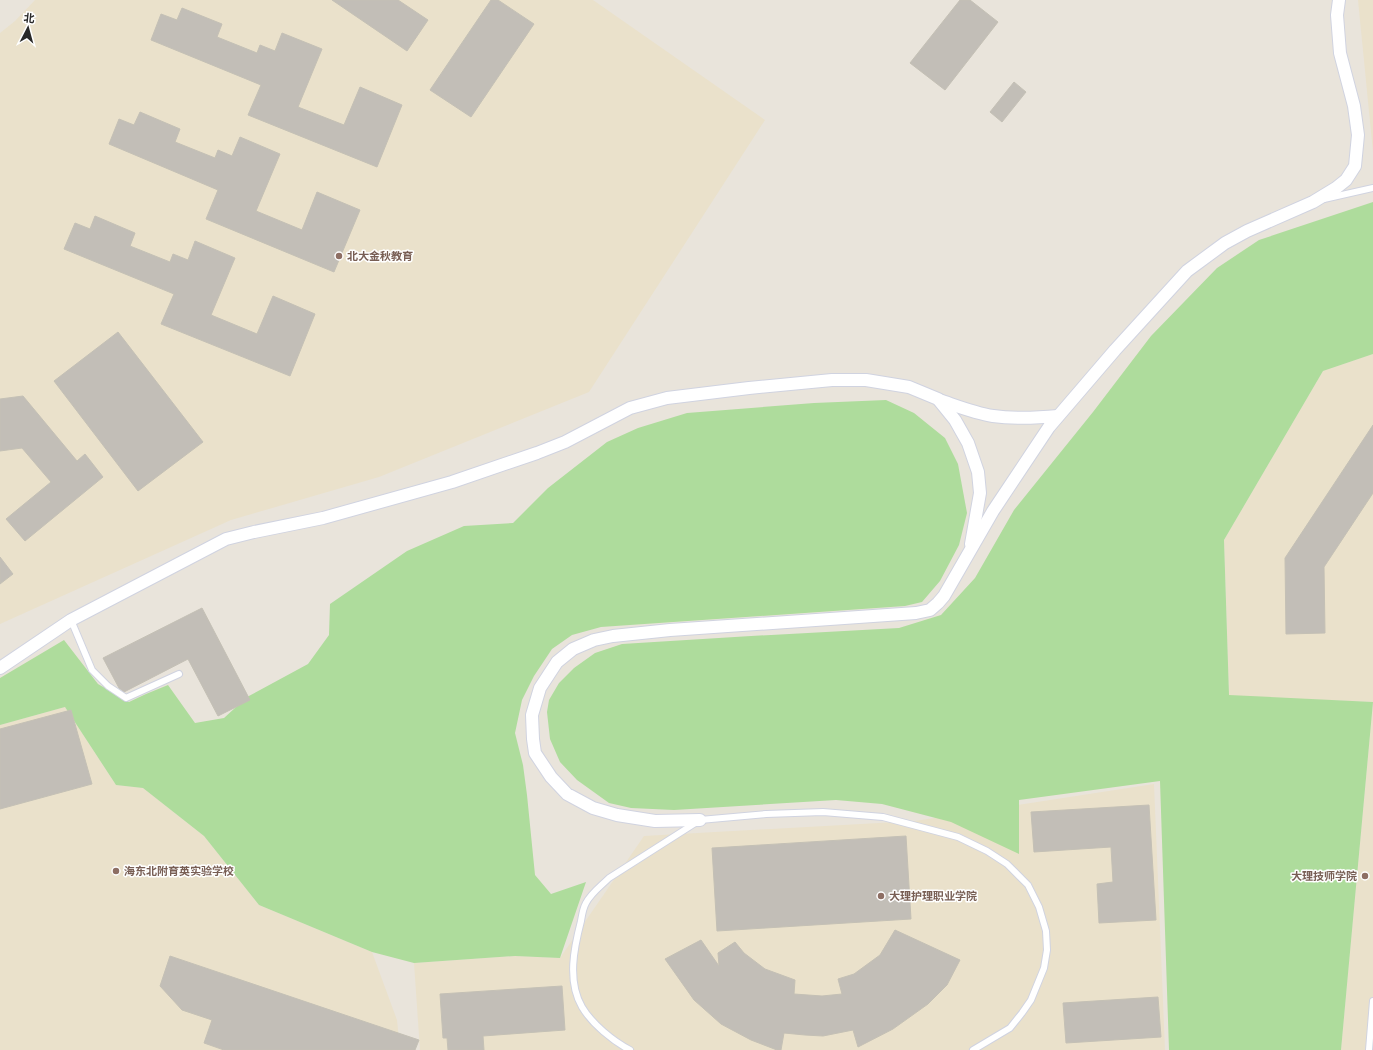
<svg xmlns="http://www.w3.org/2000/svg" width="1373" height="1050" font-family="'DejaVu Sans','Noto Sans SC',sans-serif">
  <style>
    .education { fill: #eae1cb }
    .green { fill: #aedc9c }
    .building { fill: #c2beb7; stroke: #c4c0b5 }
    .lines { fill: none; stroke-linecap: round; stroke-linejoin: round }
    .lane-casing { stroke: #d0d3e0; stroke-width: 8 }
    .street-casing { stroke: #d0d3e0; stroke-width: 14 }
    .lane { stroke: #fff; stroke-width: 6 }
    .street { stroke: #fff; stroke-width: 12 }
    .education-dot { fill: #8d6e63; stroke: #fff; stroke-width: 1.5 }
    .labels { text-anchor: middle; stroke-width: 3; stroke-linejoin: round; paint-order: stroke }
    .education-label { font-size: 11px; font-weight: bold; fill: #785e54; stroke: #fff; text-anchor: start }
  </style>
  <rect width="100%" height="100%" fill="#e9e4db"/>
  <g class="education">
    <path d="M35 0H593L765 120 589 392 379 477 231 520 0 624V33L15 21Z"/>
    <path d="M1358 0H1373V152Z"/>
    <path d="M1373 354V1050H1341L1373 702 1229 696 1224 540 1323 371Z"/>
    <path d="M65 707 116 785 143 788 204 836 259 905 372 952 397 1020 400 1050H0V725Z"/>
    <path d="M1154 784 1165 1050H420L414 963 515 956 560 958 644 836 915 821Z"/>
  </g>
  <g class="green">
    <path d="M1373 202V354L1323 371 1224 540 1229 695 1373 702 1341 1050H1169L1160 781 1019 800V854L951 822 882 804 836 800 674 810 631 808 609 803 577 780 560 762 550 739 547 712 549 700 559 683 574 668 595 653 622 644 751 636 899 628 941 615 975 578 1014 510 1093 412 1151 336 1217 268 1259 240Z"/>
    <path d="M886 400 914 413 945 438 958 464 967 513 959 545 940 581 922 602 905 606 601 627 572 635 552 649 534 676 522 700 515 733 523 765 527 795 535 875 551 894 586 882 560 958 515 956 414 963 372 952 259 905 204 836 143 788 116 785 65 707 0 725V678L64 640 98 684 129 702 146 694 168 685 195 723 224 718 247 697 308 664 329 635 330 604 407 551 464 526 513 523 548 488 607 442 638 428 687 413 814 403Z"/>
  </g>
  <g class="building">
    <path d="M332 0H398L428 20 407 51Z"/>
    <path d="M491 0H498L534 24 471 117 430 90Z"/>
    <path d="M960 0H970L998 22 945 90 910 63Z"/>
    <path d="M182 8 222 24 217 37 257 53 260 45 275 51 282 33 322 49 298 107 344 125 360 87 402 105 377 167 248 115 261 85 151 40 161 14 177 20Z"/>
    <path d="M1014 82 1026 92 1002 122 990 112Z"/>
    <path d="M140 112 180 129 175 142 215 158 218 150 232 156 240 137 280 154 256 211 302 230 317 192 360 210 334 272 206 219 218 190 109 144 119 119 134 125Z"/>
    <path d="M95 216 135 233 130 246 170 262 173 254 188 260 195 241 235 258 211 315 257 334 273 296 315 314 290 376 161 324 174 294 64 249 75 223 90 229Z"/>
    <path d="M118 332 203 442 138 491 54 381Z"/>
    <path d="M23 396 77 461 85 454 103 477 25 541 6 519 51 482 22 448 0 451V399Z"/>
    <path d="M1373 425V493L1324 567 1325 633 1286 634 1285 558Z"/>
    <path d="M0 557 13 574 0 584Z"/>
    <path d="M202 608 250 700 218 716 188 659 124 692 119 688 103 658Z"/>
    <path d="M71 710 92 784 0 809V729Z"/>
    <path d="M1149 805 1156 920 1099 923 1097 884 1113 882 1111 847 1034 852 1031 812Z"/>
    <path d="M906 836 911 919 717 931 712 848Z"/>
    <path d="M895 930 960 960 947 985 928 1004 893 1029 858 1047 853 1030 823 1036 805 1035 784 1033 781 1050H777L751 1040 721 1024 694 1000 665 959 701 940 719 966 718 953 735 942 744 953 765 969 795 980 794 994 822 996 842 994 838 979 854 974 880 955Z"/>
    <path d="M170 956 419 1040 415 1050H224L204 1043 212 1020 182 1010 160 986Z"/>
    <path d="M562 986 565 1030 483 1036 484 1050H448L447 1038H443L440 994Z"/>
    <path d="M1158 997 1161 1037 1066 1043 1063 1003Z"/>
  </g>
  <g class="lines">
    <defs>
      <g id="lane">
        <path d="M1324 199 1373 188"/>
        <path d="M71 620 92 670 108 686 126 698 179 674"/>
        <path d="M630 1050C613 1041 592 1024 582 1007 567 981 574 948 581 921 582 915 583 908 586 903 591 893 601 886 609 878L700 820 766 814 823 812 883 817 958 837 987 851 1007 864 1028 885 1039 907 1046 931 1047 950 1044 968 1031 1000 1022 1013 1010 1028 973 1050"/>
        <path d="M1369 1050 1373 1001"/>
      </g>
      <g id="street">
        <path d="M939 400C957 406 974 413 993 416 1015 419 1036 418 1058 416"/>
        <path d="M0 668 71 620 226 539 254 532 323 518 452 482 537 453 565 442 630 408 667 398 749 388 832 380H866L909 387 938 399 955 420 968 443 978 472 980 493 971 544"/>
        <path d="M700 820 655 821 617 815 593 808 567 794 551 777 535 753 533 739 532 715 540 688 557 662 573 649 594 640 613 636 670 630 916 613 930 610 938 603 944 596 993 511 1049 427 1115 350 1187 271 1225 243 1247 231 1313 202 1336 188 1346 180 1355 166 1358 135 1354 106 1340 53 1337 15 1339 0"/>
      </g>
    </defs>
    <use href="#lane" class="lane-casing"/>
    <use href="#street" class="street-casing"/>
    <use href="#lane" class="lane"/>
    <use href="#street" class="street"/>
  </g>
  <g class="education-dot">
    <circle cx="339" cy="256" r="4"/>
    <circle cx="116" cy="871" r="4"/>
    <circle cx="1365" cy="876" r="4"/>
    <circle cx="881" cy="896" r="4"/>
  </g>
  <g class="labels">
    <g class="education-label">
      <text x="347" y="260">北大金秋教育</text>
      <text x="124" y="875">海东北附育英实验学校</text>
      <text x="1357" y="880" text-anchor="end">大理技师学院</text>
      <text x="889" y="900">大理护理职业学院</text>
    </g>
  </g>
  <g transform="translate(28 28) rotate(6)" stroke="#ffffff" stroke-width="3" paint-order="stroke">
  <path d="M0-3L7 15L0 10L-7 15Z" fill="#282828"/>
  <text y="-6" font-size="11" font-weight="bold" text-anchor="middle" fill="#282828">北</text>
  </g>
</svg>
